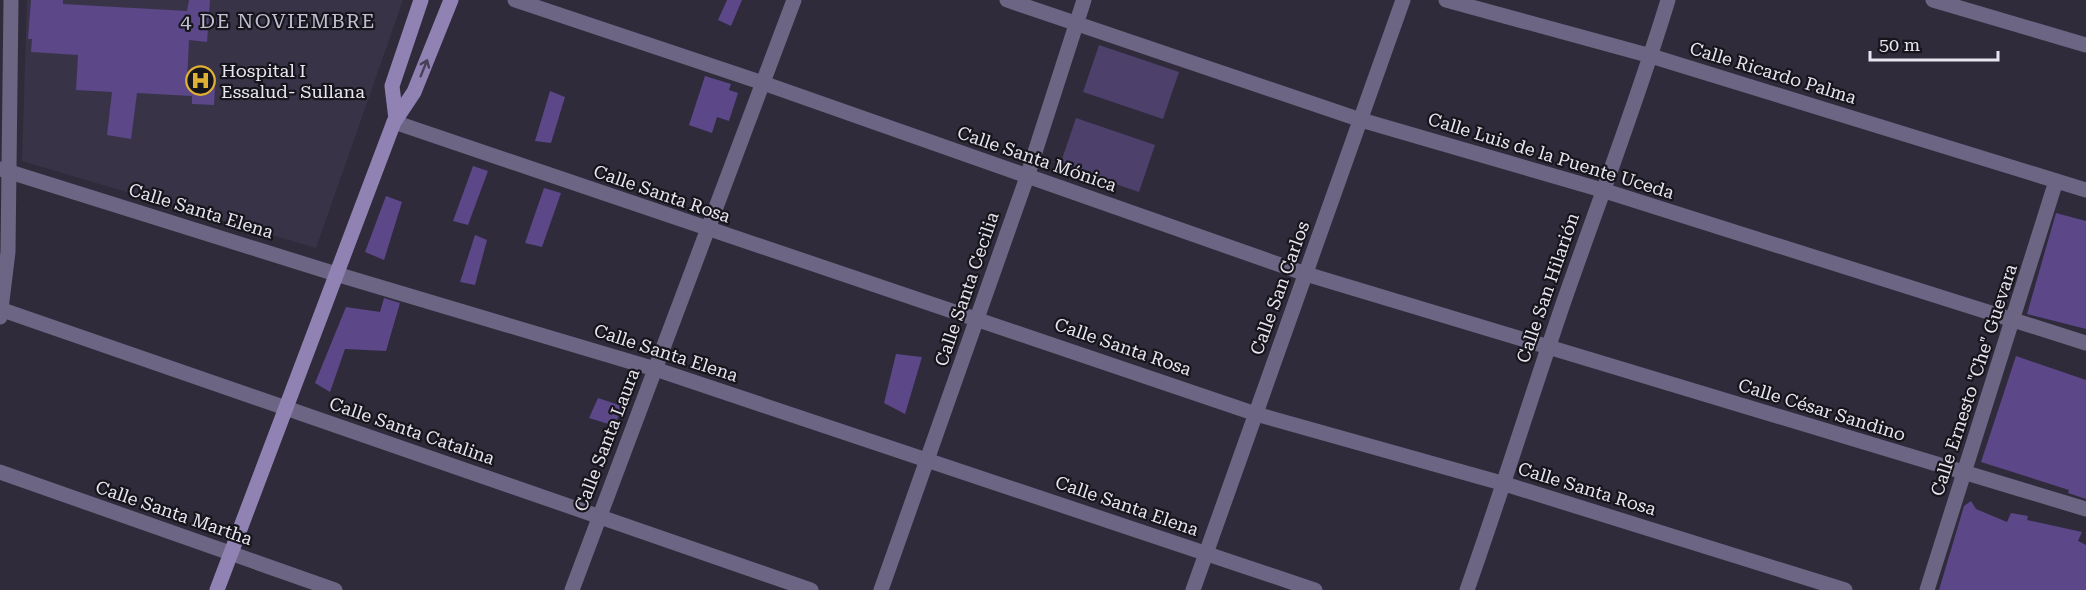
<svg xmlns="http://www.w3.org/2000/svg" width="2086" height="590" font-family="'Roboto Serif',serif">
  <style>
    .built { fill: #393348 }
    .green { fill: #4d416b }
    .building { fill: #5c4789 }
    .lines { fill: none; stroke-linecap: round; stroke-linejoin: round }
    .street { stroke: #6c6583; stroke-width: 15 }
    .secondary { stroke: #9083b3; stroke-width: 15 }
    .oneway { stroke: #474158 }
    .labels { text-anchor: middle; stroke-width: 4.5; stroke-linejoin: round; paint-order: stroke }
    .poi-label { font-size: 18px; fill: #e8e5f0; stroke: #17151c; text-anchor: start }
    .street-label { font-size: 18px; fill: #e8e5f0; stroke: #17151c }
    .neighbourhood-label { font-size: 20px; letter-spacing: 1.5px; fill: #c2bed2; stroke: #17151c }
  </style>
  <rect width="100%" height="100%" fill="#2f2b3b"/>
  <path class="built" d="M27 0H403L316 248 22 161Z"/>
  <g class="green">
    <path d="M1099 45 1179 72 1163 119 1083 92Z"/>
    <path d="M1076 118 1155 145 1139 192 1060 165Z"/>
  </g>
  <g class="building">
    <path d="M31 0H63V4L187 11 189 0H210L207 42 189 40 187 82 210 83V86H215L214 105 192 104V96L137 93 131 139 107 135 112 92 76 90 78 55 31 52 32 39H28Z"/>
    <path d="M727 0H742L731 26 718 20Z"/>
    <path d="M705 76 731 84 729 90 738 93 729 121 717 117 712 133 689 125Z"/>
    <path d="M550 91 565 97 551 143 535 141Z"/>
    <path d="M473 166 488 171 468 225 453 221Z"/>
    <path d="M544 188 561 193 542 247 525 243Z"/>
    <path d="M386 196 402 202 384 260 365 252Z"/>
    <path d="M2056 213 2086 221V329L2027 314Z"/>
    <path d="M475 235 487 240 475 285 460 282Z"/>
    <path d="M384 298 400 303 386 351 345 349 330 392 315 383 346 307 380 312Z"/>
    <path d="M896 354 922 357 905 414 884 403Z"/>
    <path d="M2016 356 2086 380V499L2068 493 2069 490 1981 462Z"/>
    <path d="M598 398 622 406 615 426 589 418Z"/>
    <path d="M1971 501 1976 509 2007 522 2011 513 2028 516 2027 520 2082 532 2078 541 2086 545V590H1939L1964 506Z"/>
  </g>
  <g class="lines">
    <g class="street">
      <path d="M515 0 763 83 1306 274 2086 509"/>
      <path d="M1007 0 1361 120 1602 190 2086 343"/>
      <path d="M1446 0 1651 56 2086 190"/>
      <path d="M1933 0 2086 45"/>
      <path d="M394 122 1256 414 1505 484 1845 590"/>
      <path d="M0 169 336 274 655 369 1315 590"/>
      <path d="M0 309 811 590"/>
      <path d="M0 317 8 252 11 0"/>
      <path d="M0 472 335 590"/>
      <path d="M572 590 794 0"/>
      <path d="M881 590 1027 177 1084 0"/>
      <path d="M1193 590 1403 0"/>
      <path d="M1467 590C1501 494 1531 397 1564 301 1599 201 1637 102 1668 0"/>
      <path d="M1927 590 2056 181"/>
    </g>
    <g class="secondary">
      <path d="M396 119 392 86 421 0"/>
      <path d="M217 590 394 122 414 92 451 0"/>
    </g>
  </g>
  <defs><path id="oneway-shaft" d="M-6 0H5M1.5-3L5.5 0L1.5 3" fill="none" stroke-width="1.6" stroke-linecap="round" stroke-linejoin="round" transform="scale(1.5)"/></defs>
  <use class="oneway" href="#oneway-shaft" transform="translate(424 68) rotate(-68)"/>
  <defs>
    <symbol id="hospital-ring" viewBox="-11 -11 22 22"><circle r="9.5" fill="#17151c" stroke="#e0b034" stroke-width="1.5"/><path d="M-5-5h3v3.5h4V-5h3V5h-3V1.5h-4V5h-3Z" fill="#e0b034"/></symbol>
  </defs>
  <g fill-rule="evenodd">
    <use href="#hospital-ring" x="184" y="64" width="33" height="33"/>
  </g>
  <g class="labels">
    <g class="poi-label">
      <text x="221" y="77">Hospital I<tspan x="221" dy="21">Essalud- Sullana</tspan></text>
    </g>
    <g class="street-label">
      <text transform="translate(1773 73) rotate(17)" y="6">Calle Ricardo Palma</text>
      <text transform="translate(1551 156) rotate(17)" y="6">Calle Luis de la Puente Uceda</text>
      <text transform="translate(1037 159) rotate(19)" y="6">Calle Santa Mónica</text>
      <text transform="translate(662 194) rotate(19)" y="6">Calle Santa Rosa</text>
      <text transform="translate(201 211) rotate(17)" y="6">Calle Santa Elena</text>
      <text transform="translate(1280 288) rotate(-70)" y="6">Calle San Carlos</text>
      <text transform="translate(1548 288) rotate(-71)" y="6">Calle San Hilarión</text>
      <text transform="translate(967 289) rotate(-71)" y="6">Calle Santa Cecilia</text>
      <text transform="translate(1123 347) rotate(19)" y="6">Calle Santa Rosa</text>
      <text transform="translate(666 353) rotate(18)" y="6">Calle Santa Elena</text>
      <text transform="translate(1974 380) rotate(-72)" y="6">Calle Ernesto "Che" Guevara</text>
      <text transform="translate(1822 410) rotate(17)" y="6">Calle César Sandino</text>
      <text transform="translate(412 431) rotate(19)" y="6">Calle Santa Catalina</text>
      <text transform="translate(607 440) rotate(-69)" y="6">Calle Santa Laura</text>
      <text transform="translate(1587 489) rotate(17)" y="6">Calle Santa Rosa</text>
      <text transform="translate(1127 506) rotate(19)" y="6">Calle Santa Elena</text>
      <text transform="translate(174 513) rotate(19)" y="6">Calle Santa Martha</text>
    </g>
    <g class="neighbourhood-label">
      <text x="278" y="28">4 DE NOVIEMBRE</text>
    </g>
  </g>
  <path d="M1870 51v9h128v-9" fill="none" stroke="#e8e5f0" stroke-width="3"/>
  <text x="1879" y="51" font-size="18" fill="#e8e5f0" stroke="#17151c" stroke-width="4.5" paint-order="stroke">50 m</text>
</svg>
